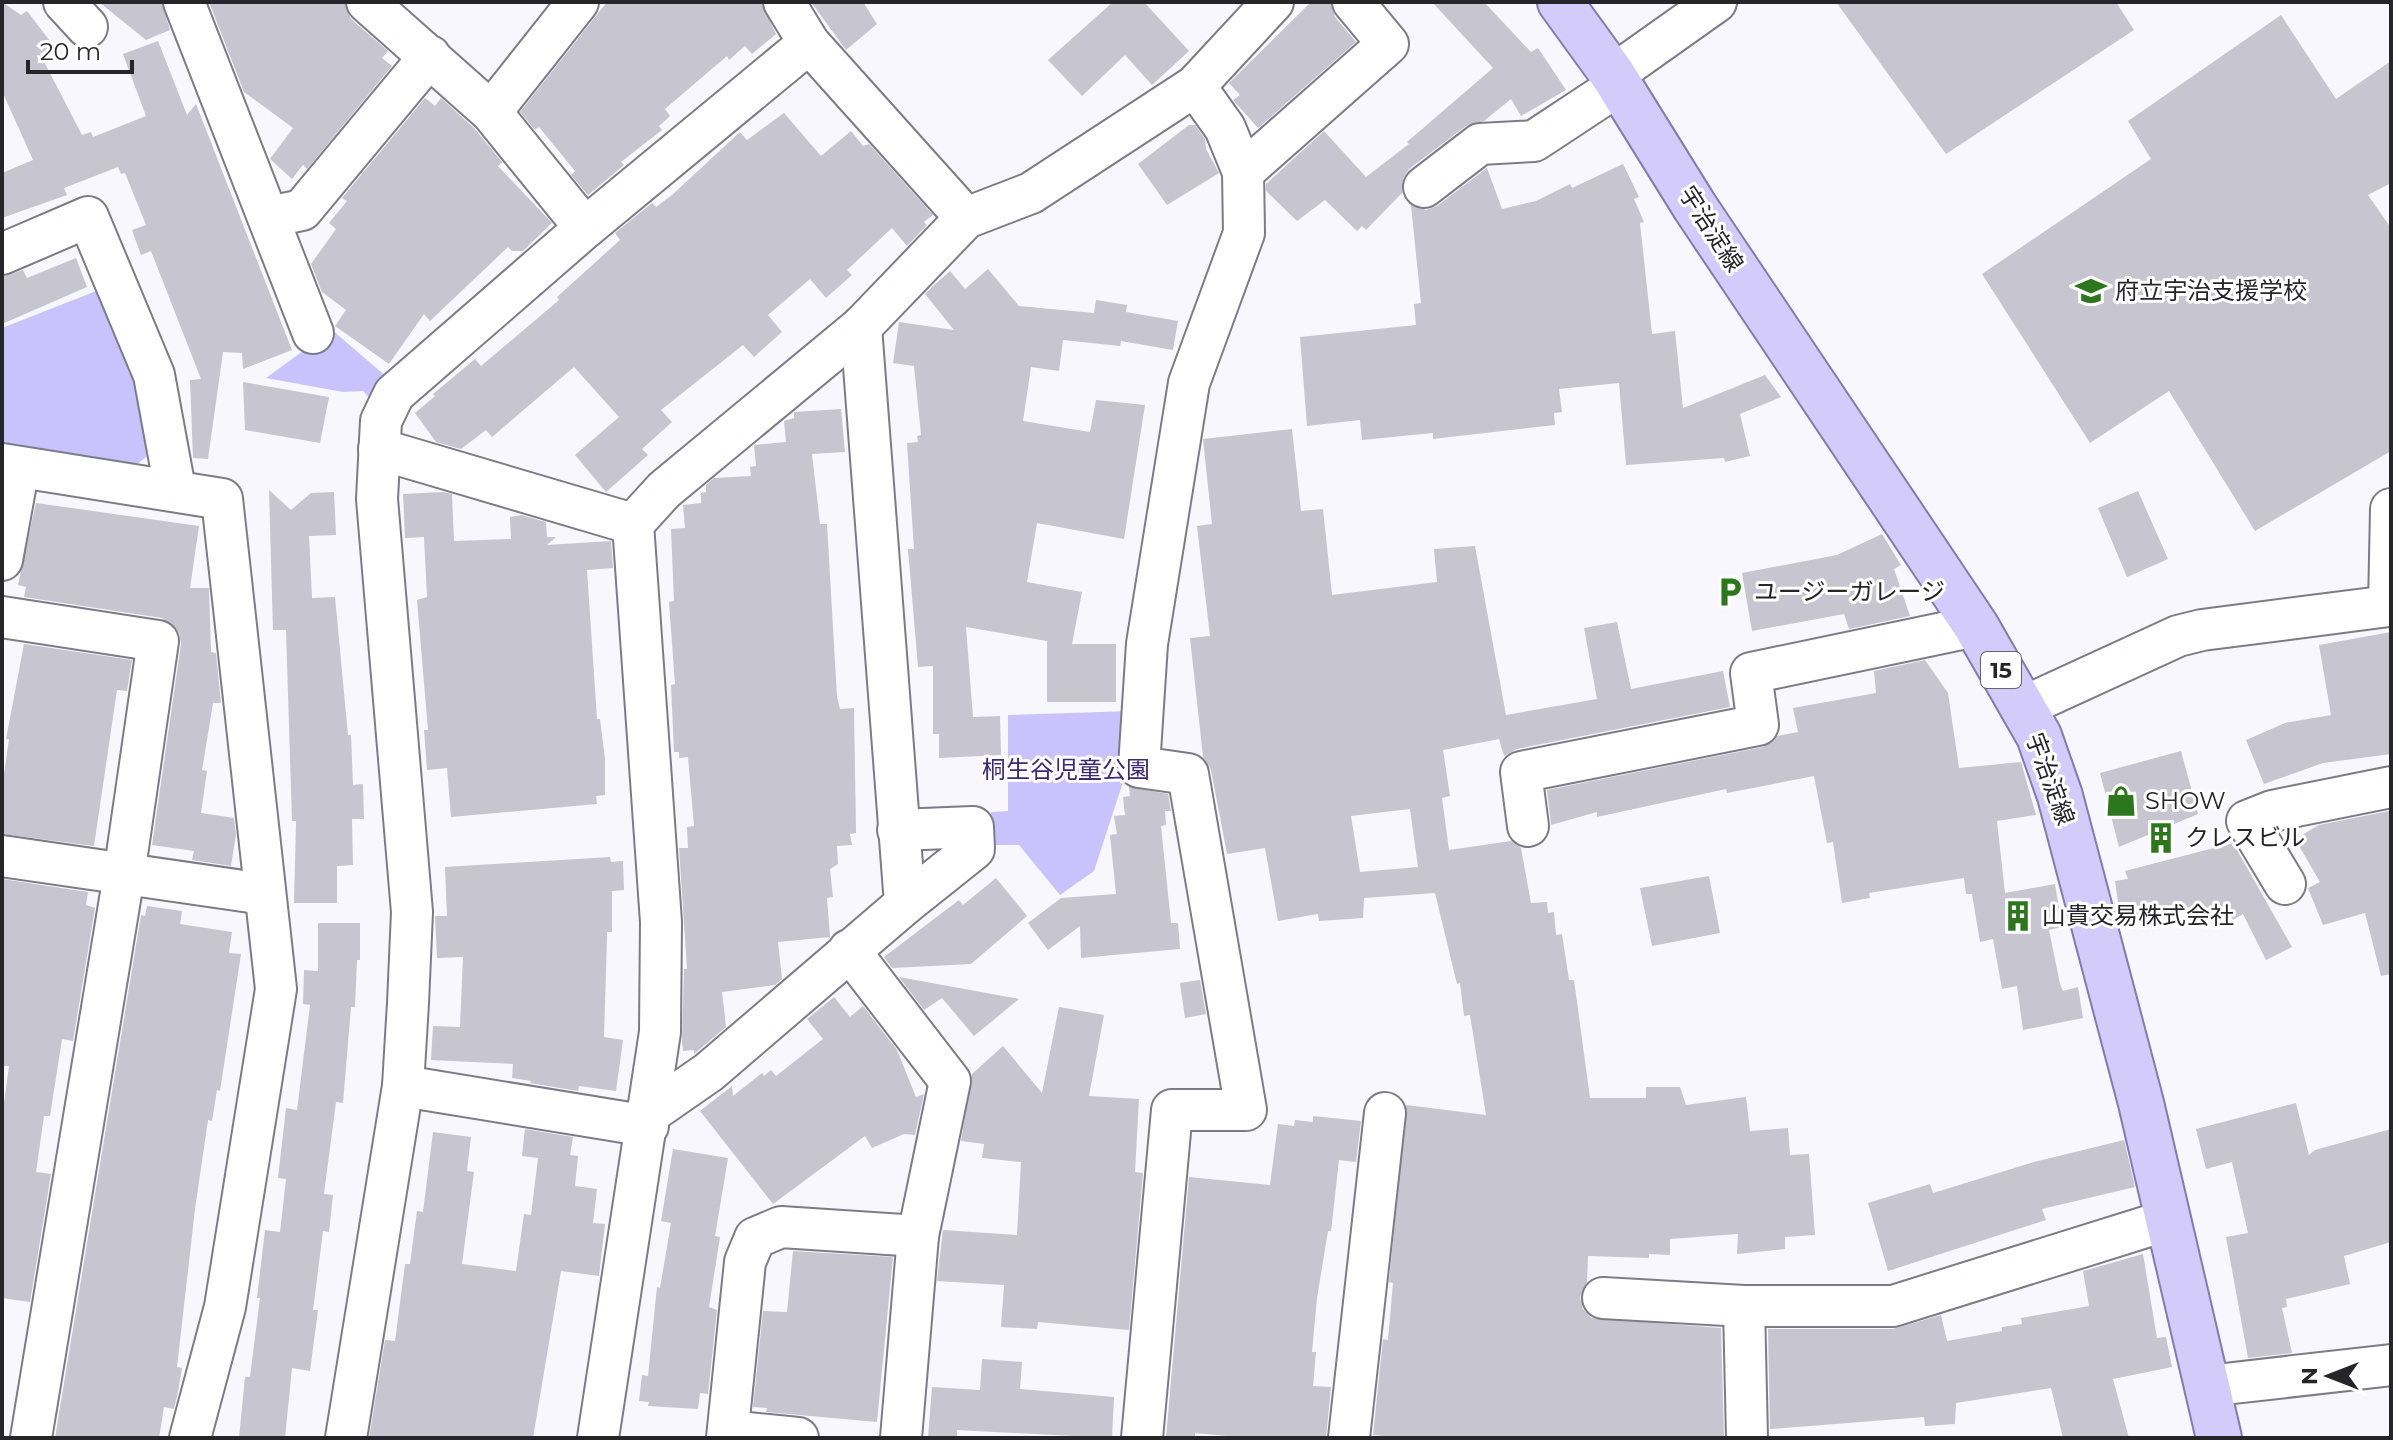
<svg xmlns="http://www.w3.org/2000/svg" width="2393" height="1440" font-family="Montserrat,'Noto Sans JP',sans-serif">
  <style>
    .green { fill: #cac2fd }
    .building { fill: #c6c5d0; fill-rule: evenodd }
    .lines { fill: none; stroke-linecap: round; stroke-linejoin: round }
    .minor-casing { stroke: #7d7c86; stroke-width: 44 }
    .major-casing { stroke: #837bae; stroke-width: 48 }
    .minor { stroke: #fff; stroke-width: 40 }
    .major { stroke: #d3cbfa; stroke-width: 44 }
    .labels { text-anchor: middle; stroke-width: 6; stroke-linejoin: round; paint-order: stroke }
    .shield { fill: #fff; stroke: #676669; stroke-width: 2 }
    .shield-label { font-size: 22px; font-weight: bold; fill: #262529 }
    .street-label { font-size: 24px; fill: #262529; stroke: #fff }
    .poi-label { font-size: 24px; fill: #262529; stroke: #fff; text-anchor: start }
    .park-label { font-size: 24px; fill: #3d2777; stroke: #fff }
  </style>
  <rect width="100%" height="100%" fill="#f7f7fd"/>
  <g class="green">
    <path d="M109 286 132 346 154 451 137 464 2 442V328Z"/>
    <path d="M325 324 388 378 373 402 363 391 343 392 266 378 303 351V340Z"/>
    <path d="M1131 711 1124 779 1094 871 1060 895 1019 845H991V812L1008 811V715Z"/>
  </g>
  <g class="building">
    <path d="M2 2 21 15 27 11 53 45 40 54 82 135 91 132 93 137 146 116 123 54 158 41 187 115 196 104 292 350 243 369 242 353 223 352 208 459 193 458 190 380 201 379 151 251 141 255 132 230 146 225 125 173 121 174 118 167 64 188 67 195 2 218V173L33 160 2 91Z"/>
    <path d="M99 2H162L170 30 146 40Z"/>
    <path d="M209 2H345L351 19 388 51 382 58 392 66 307 169 303 165 292 179 270 159 293 128 244 92Z"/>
    <path d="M607 2H761L776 34 752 54 745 46 729 60 727 56 672 103 665 109 670 116 659 126 662 130 621 162 624 165 588 195 571 175 575 171 539 127 535 130 520 112Z"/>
    <path d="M811 2H863L877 24 846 50Z"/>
    <path d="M1113 2H1144L1189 51 1152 85 1125 55 1082 96 1048 60Z"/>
    <path d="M1311 2H1331L1335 17 1356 42 1258 128 1233 100 1240 95 1229 83Z"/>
    <path d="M1432 2H1484L1531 52 1538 48 1566 90 1521 116 1511 99 1484 121 1466 126 1409 169 1403 179 1402 193 1366 230 1362 226 1357 231 1325 200 1297 221 1266 191V184L1324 131 1366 177 1409 144 1407 142 1493 68Z"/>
    <path d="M1836 2H2116L2134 30 1946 154Z"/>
    <path d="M2281 15 2336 99 2391 61V183L2368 195 2391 228V451L2255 531 2169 391 2090 443 1982 274 2151 159 2128 121Z"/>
    <path d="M425 98 435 106 441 98 474 128 502 162 498 166 552 223 523 251H512L508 247 430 321 424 314 389 364 335 326 346 310 322 292 311 264 336 229 329 223 347 201 342 198Z"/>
    <path d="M784 113 821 156 851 131 863 146 869 144 933 215 924 222 927 225 907 246 892 228 847 270 852 275 826 298 810 279 768 315 782 332 754 357 743 345 661 410 672 422 642 449 648 455 606 492 575 455 619 417 574 367 492 437 486 430 461 449 436 442 415 413 435 396 433 394 475 359 481 366 559 300 557 297 620 240 615 233 652 203 656 207 672 195 740 132 747 140Z"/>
    <path d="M1189 125H1195L1205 139 1206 149 1219 173 1167 205 1138 164Z"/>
    <path d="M1623 164 1639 197 1634 199 1644 222 1640 223 1652 334 1675 331 1683 408 1765 375 1781 397 1740 414 1750 456 1725 462 1724 458 1626 465 1619 383 1559 389 1562 412 1554 413 1555 425 1433 439V433L1362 440 1360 420 1307 426 1300 337 1416 325 1414 304 1421 303 1411 205 1426 210 1437 206 1487 168 1502 209 1536 201 1570 184 1572 188Z"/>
    <path d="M76 258 87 287 2 324V277L23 270 27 278Z"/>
    <path d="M988 269 1019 306 1094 313 1096 300 1127 305 1126 312 1178 321 1173 350 1121 341 1120 346 1063 340 1059 371 1031 367 1023 421 1090 432 1096 400 1145 405 1124 539 1037 523 1027 582 1082 592 1072 644H1116V702H1047V641L966 627 973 717 1000 716 1001 755 939 758V734H933V666L918 667 908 549H914L907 443 918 442 917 436 921 435 914 366 893 363 899 322 954 330 925 294 933 286 950 271 965 289Z"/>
    <path d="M243 382 329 397 320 443 245 430Z"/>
    <path d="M841 409 845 452 812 454 820 524H827L837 697 840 709 854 708 856 833 850 834 852 845 837 846 838 864 830 869 833 897 827 898 830 937 778 942 782 979 775 985 722 992 726 1027 694 1054V1050L683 1051 682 1042 684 969H687L679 848H688L687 827 694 826 688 757 679 758V752H674L671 685 675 684 669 602 674 601 671 529 685 528 683 505 701 503V493L706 492V485L714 478 751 476 750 467 756 466 754 445 786 442 784 421 794 418V412Z"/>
    <path d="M1292 429 1301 511 1323 509 1332 595 1437 582 1434 549 1475 546 1506 715 1597 699 1584 628 1617 622 1631 689 1723 671 1730 707 1517 749 1504 756 1499 739 1443 750 1450 796 1442 798 1449 850 1511 841 1521 848 1531 903 1547 902 1548 913 1554 912 1556 935 1562 934 1569 980H1574L1590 1098H1646V1087H1680L1686 1105 1746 1097 1750 1131 1788 1128 1790 1155 1809 1154 1815 1235 1785 1237V1249L1737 1254 1738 1234 1670 1239V1255L1649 1254V1258L1588 1256 1587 1282 1580 1297 1583 1309 1591 1318 1721 1328 1724 1438H1402L1373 1435 1383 1339 1388 1340 1393 1283 1389 1282 1406 1105 1486 1115 1470 1015 1464 1016 1460 983 1457 984 1435 893 1364 898 1363 918 1319 921 1318 914 1278 921 1265 848 1227 854 1211 770 1203 757 1190 638 1210 636 1197 526 1212 524 1203 439ZM1410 809 1418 867 1360 872 1351 816Z"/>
    <path d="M269 490 291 510 311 493 334 492 336 535 309 536 312 598 335 597 348 735H351L353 785 363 784 364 819H352L353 865 337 866V903H294L296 821H292L286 630H273Z"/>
    <path d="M2138 491 2168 559 2127 577 2098 508Z"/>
    <path d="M443 492 452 494 454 541 511 539 510 517 521 515 546 522 547 537H556L547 545 611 541 613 568 587 570 597 719H600L605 759V795L596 796 597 804 451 817 447 768 427 770 424 730H428L417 600 427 597 424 537 405 538 403 494Z"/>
    <path d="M36 503 199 526 190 588H209L211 652 216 653 221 703H213L202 770 207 771 201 813 234 818 236 835 231 866 192 860 194 851 152 845 181 644 179 632 162 618 24 597 26 587 18 585Z"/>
    <path d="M1882 534 1901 565 1894 569 1910 616 1849 629 1844 614 1752 631 1742 573 1837 555Z"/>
    <path d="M2391 632V754L2323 763 2264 784 2246 740 2285 723 2331 715 2319 645Z"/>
    <path d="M24 644 132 660 127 691 117 690 94 846 2 834V788L9 739H6Z"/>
    <path d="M1925 660 1948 693 1959 768 2021 762 2036 815 1997 821 2005 893 2055 884 2062 927 2049 930 2060 984 2063 991 2078 987 2083 1018 2023 1030 2017 986 2002 989 1993 939 1980 942 1972 894H1966L1964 878 1869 893 1870 898 1842 903 1833 842 1827 843 1814 776 1727 793 1726 789 1597 817V812L1551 825 1547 790 1763 747 1777 736 1798 732 1793 708 1876 693 1874 671Z"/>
    <path d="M2181 751 2198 814 2119 847 2100 773Z"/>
    <path d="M1129 787 1168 794 1171 811H1165L1166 825 1161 826 1171 923H1178L1180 949 1081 958 1080 926 1048 950 1028 923 1061 898 1116 894 1110 835 1117 834 1114 816 1125 815 1123 797 1130 796Z"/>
    <path d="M2389 811 2391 974 2381 976 2365 913 2323 925 2308 888 2320 882 2295 839 2319 825Z"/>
    <path d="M2233 843 2292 947 2266 960 2243 914 2233 920 2226 906 2121 923 2115 881 2128 879 2125 871Z"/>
    <path d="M610 857 611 862 623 861 624 890 612 891V932H607V937L604 1037 623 1040 616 1091 579 1086 578 1091 530 1083 531 1081 512 1078 513 1064 431 1060 433 1026 460 1027 463 957 437 958 435 916H447L445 867Z"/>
    <path d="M1709 876 1720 933 1652 946 1640 888Z"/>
    <path d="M996 878 1027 916 971 964 892 968 884 957 959 900 963 905Z"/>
    <path d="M2 879 88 892 86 905 95 908 73 1041 62 1039 50 1116H44L36 1172 51 1174 30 1302 2 1298V1118L9 1066H2Z"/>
    <path d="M147 906 182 911 180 924 232 932 229 953 241 954 220 1091 217 1090 212 1121 208 1120 195 1209 177 1367 182 1368 178 1392 174 1409 164 1407 159 1438H55L141 915 145 916Z"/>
    <path d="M318 923H360V960H357L355 1007H351L343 1103 336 1102 324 1194 333 1195 329 1232 323 1231 313 1310H318L310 1371 292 1368 285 1438H239L245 1377H250L260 1298H257L265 1230 280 1232 286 1179 278 1178 286 1108 297 1110 310 1005 303 1004 304 970 318 971Z"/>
    <path d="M899 977 1019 999 974 1036 942 998 924 1010Z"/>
    <path d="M1200 980 1206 1014 1185 1018 1180 983Z"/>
    <path d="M834 997 850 1017 863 1006 897 1050 916 1097 924 1094 915 1135 904 1134 872 1148 865 1136 773 1204 700 1111 732 1086 733 1096 762 1073 764 1076 771 1070 776 1076 823 1039 807 1019Z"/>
    <path d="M1059 1007 1104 1015 1089 1096 1139 1099 1135 1172 1143 1173 1129 1330 1038 1322 1037 1329 1001 1327 1004 1285 937 1281 943 1230 1017 1235 1021 1162 982 1158 984 1144 961 1141 972 1074 1003 1046 1042 1093Z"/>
    <path d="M2296 1103 2309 1155 2315 1150 2391 1129V1242L2344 1256 2350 1284 2286 1299 2287 1307 2282 1308 2292 1353 2248 1358 2226 1237 2248 1233 2232 1162 2206 1169 2196 1129Z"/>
    <path d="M1313 1116 1361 1121 1356 1162 1339 1160 1331 1231H1328L1317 1298 1312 1352H1316L1313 1386 1331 1387 1326 1438H1248L1195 1433V1438H1166L1189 1177 1270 1185 1278 1124 1294 1126 1295 1120 1313 1122Z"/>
    <path d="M525 1129 573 1137 570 1155 578 1156 575 1186 597 1189 593 1223 605 1224 599 1276 561 1271 533 1438H369L385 1340 395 1341 405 1264H410L417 1211 423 1212 433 1132 471 1137 467 1171 474 1172 462 1264 516 1271 524 1214 531 1215 538 1158 522 1156Z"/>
    <path d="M2124 1140 2135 1187 2042 1209 2046 1220 1888 1271 1868 1203 1930 1184 1933 1193 2034 1162Z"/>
    <path d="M673 1149 728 1158 715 1236 720 1237 709 1307 717 1310 708 1394 700 1393 698 1409 648 1406 649 1402 639 1401 642 1375 648 1376 657 1287 660 1288 671 1223 661 1221Z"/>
    <path d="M793 1251 893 1257 877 1422 766 1412 767 1408 753 1407 763 1311 787 1312Z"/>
    <path d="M2143 1254 2157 1338 2166 1337 2172 1367 2113 1379 2129 1438H2063L2051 1388 1956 1403 1955 1424 1925 1426 1924 1417 1770 1429 1768 1329H1893L1941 1315 1947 1341 2002 1331V1327L2022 1324 2021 1318 2089 1306 2083 1271Z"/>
    <path d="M982 1359 1022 1362 1020 1389 1114 1397 1112 1438 957 1430V1438H928L932 1387 980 1390Z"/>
  </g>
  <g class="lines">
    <defs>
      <g id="minor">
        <path d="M64 2 87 27"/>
        <path d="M184 2 313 333"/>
        <path d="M367 2 491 112 585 228"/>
        <path d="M784 2 809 43 966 218"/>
        <path d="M1613 75 1716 2"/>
        <path d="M491 112 578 2"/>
        <path d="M1243 172 1388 44 1353 2"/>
        <path d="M1424 187 1480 144 1534 141 1619 85"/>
        <path d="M269 217 302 210 430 56"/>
        <path d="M2 254 88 217 154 375 175 489"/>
        <path d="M379 449 633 524 664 490 861 327 966 218 1031 193 1195 86 1273 2"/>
        <path d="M2 464 222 499 276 989 225 1307 190 1438"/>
        <path d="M2 560 19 467"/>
        <path d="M2 617 158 641 124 875 31 1438"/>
        <path d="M2021 708 2178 636 2202 630 2389 606 2391 509"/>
        <path d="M1528 826 1521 772 1758 725 1751 673 1976 626"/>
        <path d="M898 830 973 827 974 849 905 904"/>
        <path d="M2 856 264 894"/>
        <path d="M2285 884 2247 821 2272 811 2391 787"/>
        <path d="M849 950 950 1081 918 1236 901 1438"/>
        <path d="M403 1086 648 1126"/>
        <path d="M650 1113 709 1072 905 904 861 327"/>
        <path d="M1603 1298 1744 1306H1893L2168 1220"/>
        <path d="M1744 1306 1747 1438"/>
        <path d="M2207 1386 2391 1365"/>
        <path d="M728 1431 798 1438"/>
        <path d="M346 1438 403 1086 408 1003 412 912 377 499 381 421 394 394 585 228 809 43"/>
        <path d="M598 1438 660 1032 661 922 633 524"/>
        <path d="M727 1438 745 1262 755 1238 781 1227 918 1236"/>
        <path d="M1142 1438 1172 1110H1246L1188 774 1139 767 1147 644 1189 383 1244 233 1243 172 1225 128 1195 86"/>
        <path d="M1349 1438 1385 1113"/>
      </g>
      <path id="major" d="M1560 2 1613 75 1695 207 1976 626 2039 736 2060 796 2141 1103 2219 1438"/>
    </defs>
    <use href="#minor" class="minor-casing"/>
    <use href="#major" class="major-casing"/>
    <use href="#minor" class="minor"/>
    <use href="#major" class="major"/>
  </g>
  <defs>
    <symbol id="school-bare" viewBox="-9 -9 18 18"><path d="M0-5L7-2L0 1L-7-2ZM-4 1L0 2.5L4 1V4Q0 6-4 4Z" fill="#2c771c" stroke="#fff" stroke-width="2.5" paint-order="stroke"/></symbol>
    <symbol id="parking-bare" viewBox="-9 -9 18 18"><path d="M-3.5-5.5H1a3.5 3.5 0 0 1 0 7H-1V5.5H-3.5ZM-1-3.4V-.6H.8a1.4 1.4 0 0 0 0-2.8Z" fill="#2c771c" stroke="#fff" stroke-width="2.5" paint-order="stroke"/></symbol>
    <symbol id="shop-bare" viewBox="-9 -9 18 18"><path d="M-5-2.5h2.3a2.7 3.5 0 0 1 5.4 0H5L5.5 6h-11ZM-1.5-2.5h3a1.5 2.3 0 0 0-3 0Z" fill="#2c771c" stroke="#fff" stroke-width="2.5" paint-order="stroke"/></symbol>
    <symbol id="building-bare" viewBox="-9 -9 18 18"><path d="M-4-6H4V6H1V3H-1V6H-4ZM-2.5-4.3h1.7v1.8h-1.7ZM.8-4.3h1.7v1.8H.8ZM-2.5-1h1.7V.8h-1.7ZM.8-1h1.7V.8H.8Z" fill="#2c771c" stroke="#fff" stroke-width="2.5" paint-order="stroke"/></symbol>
  </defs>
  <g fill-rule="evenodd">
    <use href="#school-bare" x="2069" y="269" width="44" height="44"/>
    <use href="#parking-bare" x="1708" y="570" width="44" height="44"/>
    <use href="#shop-bare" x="2099" y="779" width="44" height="44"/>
    <use href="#building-bare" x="2139" y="816" width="44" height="44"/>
    <use href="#building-bare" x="1996" y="894" width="44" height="44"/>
  </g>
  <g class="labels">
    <rect class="shield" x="1981" y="652" width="40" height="36" rx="6"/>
    <g class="shield-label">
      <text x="2001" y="678">15</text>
    </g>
    <g class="street-label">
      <text transform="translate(1711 229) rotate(57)" y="8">宇治淀線</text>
      <text transform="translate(2050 779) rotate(70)" y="8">宇治淀線</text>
    </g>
    <g class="poi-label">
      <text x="2115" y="299">府立宇治支援学校</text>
      <text x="1754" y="600">ユージーガレージ</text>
      <text x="2145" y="809">SHOW</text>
      <text x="2185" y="846">クレスビル</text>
      <text x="2042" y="924">山貴交易株式会社</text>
    </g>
    <g class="park-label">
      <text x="1066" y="778">桐生谷児童公園</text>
    </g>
  </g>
  <rect width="2393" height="1440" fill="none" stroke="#262529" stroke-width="8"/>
  <g transform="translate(2329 1376) rotate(270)" stroke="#ffffff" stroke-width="6" paint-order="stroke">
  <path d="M0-6L14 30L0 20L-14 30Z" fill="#262529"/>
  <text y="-12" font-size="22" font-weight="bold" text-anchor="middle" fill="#262529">N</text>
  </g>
  <path d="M28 60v12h104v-12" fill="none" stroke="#262529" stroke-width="4"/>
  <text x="40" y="60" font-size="24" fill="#262529" stroke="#ffffff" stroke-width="6" paint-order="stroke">20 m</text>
</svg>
